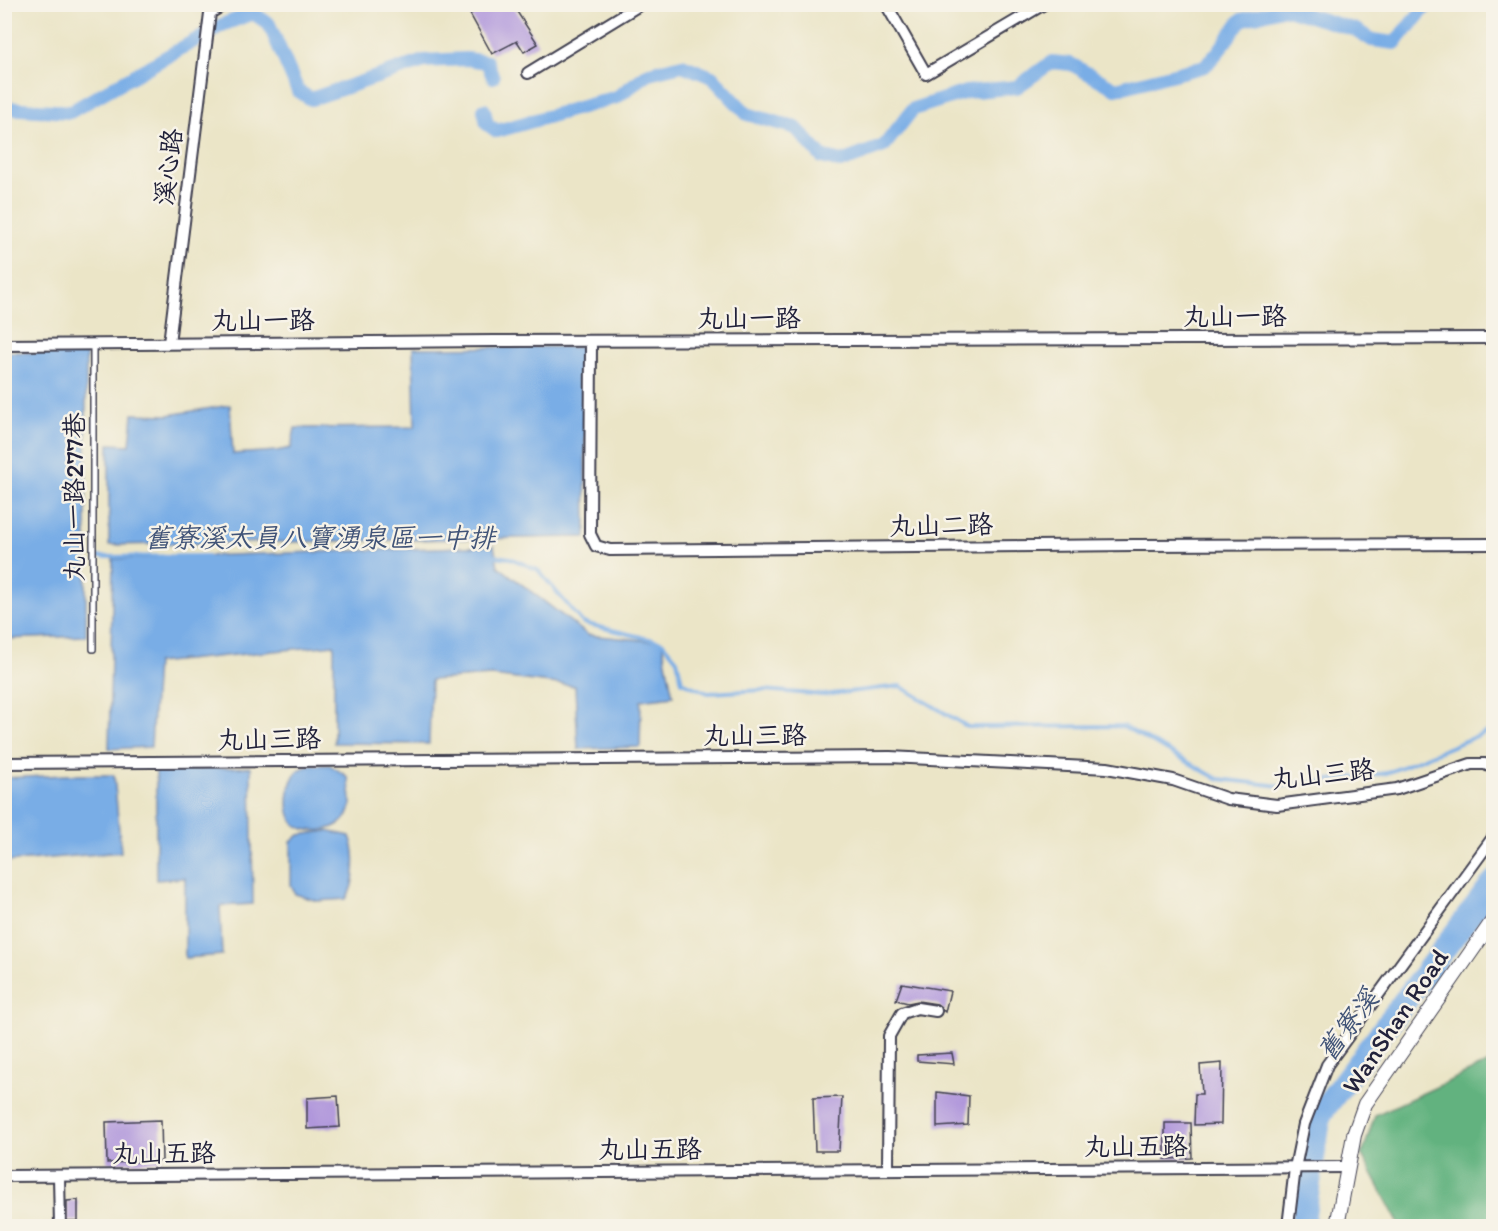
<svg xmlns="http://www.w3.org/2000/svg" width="1498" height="1231" font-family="Itim,'LXGW WenKai TC',sans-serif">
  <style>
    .forest { fill: #62b27f; stroke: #426a5d; stroke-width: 1.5 }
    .water { fill: #79ade6; stroke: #4e6890; stroke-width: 1.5 }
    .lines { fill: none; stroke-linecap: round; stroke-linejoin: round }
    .stream { stroke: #79ade6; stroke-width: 4 }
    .canal { stroke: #79ade6; stroke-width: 14 }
    .river { stroke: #79ade6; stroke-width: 24 }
    .building { fill: #b097db }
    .service-casing { stroke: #403f50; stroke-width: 8 }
    .minor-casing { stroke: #403f50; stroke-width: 14 }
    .tertiary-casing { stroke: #403f50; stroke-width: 16 }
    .service { stroke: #fff; stroke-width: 5 }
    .minor { stroke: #fff; stroke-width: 10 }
    .tertiary { stroke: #fff; stroke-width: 14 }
    .labels { text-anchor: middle; stroke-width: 5; stroke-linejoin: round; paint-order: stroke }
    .street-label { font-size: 26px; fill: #22223b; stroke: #f7f3e8 }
    .water-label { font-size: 27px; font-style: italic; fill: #405377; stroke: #f7f3e8 }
  </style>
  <rect width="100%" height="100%" fill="#f7f3e8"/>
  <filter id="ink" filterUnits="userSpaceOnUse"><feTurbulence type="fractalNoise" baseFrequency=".0167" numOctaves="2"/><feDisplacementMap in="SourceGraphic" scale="12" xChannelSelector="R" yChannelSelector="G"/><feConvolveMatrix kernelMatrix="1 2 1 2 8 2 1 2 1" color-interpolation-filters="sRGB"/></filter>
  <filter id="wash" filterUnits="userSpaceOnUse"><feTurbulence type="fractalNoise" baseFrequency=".008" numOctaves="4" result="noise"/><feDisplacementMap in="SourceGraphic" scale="24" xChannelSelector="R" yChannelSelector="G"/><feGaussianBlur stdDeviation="1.35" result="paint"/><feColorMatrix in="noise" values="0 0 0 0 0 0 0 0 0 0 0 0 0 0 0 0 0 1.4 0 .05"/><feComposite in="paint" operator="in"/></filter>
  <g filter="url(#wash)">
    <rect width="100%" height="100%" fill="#ebe5c7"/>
    <path class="forest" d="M1493 1061V1226H1400L1362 1155 1375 1115Z"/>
    <g class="water">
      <path d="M584 347 586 537 109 545V444L130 445 133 414 168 415 230 405 233 454 276 451 291 448 295 428 415 427 413 348Z"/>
      <path d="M5 352 86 354V636L5 639Z"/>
      <path d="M494 546 498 566 588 635 662 642 673 696 641 700 640 747 578 749 575 686 492 676 431 680 429 744 334 743V645L156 663 151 747 109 749 113 559Z"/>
      <path d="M330 765 348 777C349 787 353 801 350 810 345 830 309 837 295 824 284 813 287 781 298 771 307 764 319 765 330 765Z"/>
      <path d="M251 767 253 904 220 906 222 955 185 958V878L156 880V770Z"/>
      <path d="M66 775H114L121 852 5 862V778Z"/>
      <path d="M327 831 350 836C357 853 356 884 346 899L317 901 295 894 291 885V842L299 835Z"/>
    </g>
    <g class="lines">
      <g class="stream">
        <path d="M494 556 510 558 538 570 583 623 662 642 677 660 682 682 708 693 764 690 823 695 900 686 968 727 1123 726 1218 779 1281 786 1387 773 1494 729"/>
        <path d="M97 557 207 556"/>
      </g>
      <g class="canal">
        <path d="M4 108 70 112 222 25 253 13 269 24 298 91 311 99 424 61 467 59 487 62 493 77"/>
        <path d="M484 110 487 124 497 131 617 97 649 73 682 65 712 77 747 114 796 128 822 157 841 162 884 146 913 109 966 92 1017 87 1052 62 1071 64 1116 89 1205 66 1218 52 1241 20 1284 8 1356 30 1372 40 1395 43 1428 4"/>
      </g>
      <path class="river" d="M1302 1226 1320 1114 1494 882"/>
    </g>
    <g id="blocks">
      <g class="building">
        <path d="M487 4H512L538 44 524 52 517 41 492 54 470 14Z"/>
        <path d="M902 983 950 991 945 1012 937 1004 918 1001 908 1003 896 1000Z"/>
        <path d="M952 1053 954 1064 917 1061V1055Z"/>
        <path d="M1222 1063 1221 1124 1194 1125 1195 1094H1202L1200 1065Z"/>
        <path d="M937 1092 969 1096 968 1125 937 1127Z"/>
        <path d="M338 1096 340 1127 307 1129V1098Z"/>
        <path d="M842 1097 839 1151H815L813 1098Z"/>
        <path d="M161 1120 162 1161 107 1163 106 1122Z"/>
        <path d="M1165 1123H1191L1192 1158 1165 1159Z"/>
        <path d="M78 1200V1221H67V1201Z"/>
      </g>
    </g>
  </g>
  <g filter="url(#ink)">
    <use href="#blocks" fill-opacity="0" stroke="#403f50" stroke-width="1.5"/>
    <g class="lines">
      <defs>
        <path id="service" d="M93 344V649"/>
        <g id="minor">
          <path d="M886 4 926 74 1044 4"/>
          <path d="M528 73 641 4"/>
          <path d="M591 341 590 534 596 546 610 550 1135 545 1494 544"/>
          <path d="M169 343 210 13 225 4"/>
          <path d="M4 345 494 341 1494 338"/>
          <path d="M4 763 890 757 1107 768 1173 780 1228 799 1277 805 1397 789 1471 764H1485L1494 769"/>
          <path d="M888 1170 889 1036 902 1013 917 1008 936 1011"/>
          <path d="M4 1176 1347 1167"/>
          <path d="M59 1176 60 1226"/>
          <path d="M1288 1226 1295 1168 1304 1124 1327 1065 1494 836"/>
        </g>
        <path id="tertiary" d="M1337 1226 1354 1135 1365 1104 1494 919"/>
      </defs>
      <use href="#service" class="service-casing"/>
      <use href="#minor" class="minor-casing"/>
      <use href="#tertiary" class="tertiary-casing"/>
      <use href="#service" class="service"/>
      <use href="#minor" class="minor"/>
      <use href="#tertiary" class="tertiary"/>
    </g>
  </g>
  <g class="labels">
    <g class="street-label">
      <text transform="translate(168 167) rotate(-83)" y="9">溪心路</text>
      <text x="1235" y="325">丸山一路</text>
      <text x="749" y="327">丸山一路</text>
      <text x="263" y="329">丸山一路</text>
      <text transform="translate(74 497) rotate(-90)" y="9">丸山一路277巷</text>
      <text transform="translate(941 525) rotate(-1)" y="9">丸山二路</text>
      <text x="755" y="744">丸山三路</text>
      <text transform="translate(269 739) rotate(-1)" y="9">丸山三路</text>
      <text transform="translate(1323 774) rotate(-6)" y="9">丸山三路</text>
      <text transform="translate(1395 1021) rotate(-56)" y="9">WanShan Road</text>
      <text x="1136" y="1155">丸山五路</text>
      <text x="650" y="1158">丸山五路</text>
      <text x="164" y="1162">丸山五路</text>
    </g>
    <g class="water-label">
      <text x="320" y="547">舊寮溪太員八寶湧泉區一中排</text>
      <text transform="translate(1348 1025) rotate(-53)" y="9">舊寮溪</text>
    </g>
  </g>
  <rect width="1498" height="1231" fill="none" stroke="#f7f3e8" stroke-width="24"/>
</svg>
